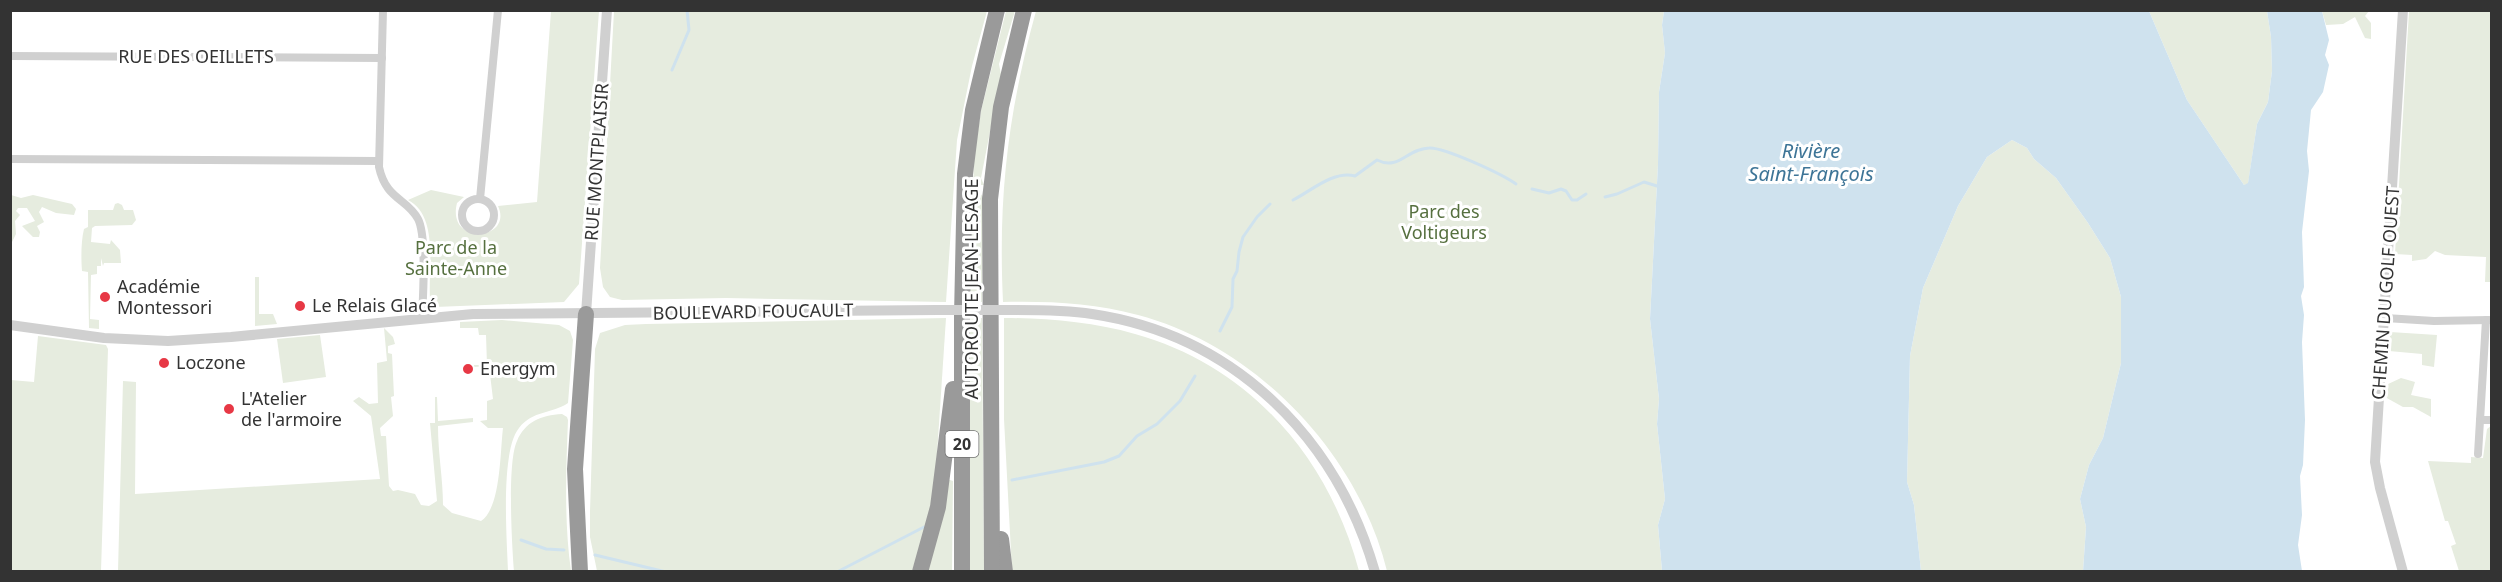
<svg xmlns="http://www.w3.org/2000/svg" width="2502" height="582" font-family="'Noto Sans',sans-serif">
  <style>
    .green { fill: #e6ecdf }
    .water { fill: #cfe2ee }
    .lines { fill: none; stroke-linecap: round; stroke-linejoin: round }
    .stream { stroke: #cfe2ee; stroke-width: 3 }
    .minor { stroke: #d0d0d0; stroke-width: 8 }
    .tertiary { stroke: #d0d0d0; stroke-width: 10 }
    .motorway { stroke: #9a9a9a; stroke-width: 16 }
    .tertiary-bridge { stroke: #d0d0d0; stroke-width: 10 }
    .poi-dot { fill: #e73845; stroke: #fff; stroke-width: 2 }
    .labels { text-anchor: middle; stroke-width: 6; stroke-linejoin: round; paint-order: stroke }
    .shield { fill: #fff; stroke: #707070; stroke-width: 1.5 }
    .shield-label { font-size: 16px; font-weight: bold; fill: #333 }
    .street-label { font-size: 18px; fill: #333; stroke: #fff }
    .park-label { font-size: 18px; fill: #56703f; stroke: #fff }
    .poi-label { font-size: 18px; fill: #333; stroke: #fff; text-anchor: start }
    .water-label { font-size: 20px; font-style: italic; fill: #3e7597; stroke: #fff }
  </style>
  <rect width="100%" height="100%" fill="#fff"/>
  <g class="green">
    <path d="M551 11H599L579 284 564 302 435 307 430 299C428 268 439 216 408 200L431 190 464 197 457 203C446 247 514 240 498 206L537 202Z"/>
    <path d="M614 11H987L972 66 957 140 946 302 726 298 622 300 610 297 603 287 600 268Z"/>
    <path d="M1006 11H1015L999 64 1001 75 981 178 984 185H980V193L983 197 982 302H970L974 156 981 111Z"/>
    <path d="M1036 11H1664L1662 25 1665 53 1659 92 1658 164 1650 319 1659 399 1657 424 1665 499 1658 525 1662 571H1387C1358 453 1256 346 1138 315 1093 303 1049 301 1003 302 998 196 1008 113 1036 11Z"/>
    <path d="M2149 11H2267L2271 37 2272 71 2268 102 2257 124 2248 184 2244 185 2187 100Z"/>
    <path d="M2322 11H2369L2365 16 2371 23V39L2365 38 2355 17 2343 24 2326 25Z"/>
    <path d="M2409 11H2491V282H2485L2486 257 2445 255 2435 251 2426 259 2412 261V255L2395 254Z"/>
    <path d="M2012 140 2027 148 2034 159 2056 178 2088 223 2110 258 2121 297V363L2103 438 2089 465 2080 499 2086 527 2083 571H1921L1914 505 1907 482 1910 356 1923 288 1958 206 1987 157Z"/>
    <path d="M11 195 21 198 33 195 72 204 76 209 74 215 56 213 42 207 39 212 44 222 37 226 40 232 39 237H33L22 226 35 221 27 208H18L16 211 20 215 15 221 16 234 11 244Z"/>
    <path d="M118 203 122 205 124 210H133L136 220 132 225 95 226 92 228 91 242 110 244 111 240 120 250 121 263H104L103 266 101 258V266H97V274L91 275 90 319 99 320V329L89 328 88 272 82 271C81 258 81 241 84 229L88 227V210H113L115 204Z"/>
    <path d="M255 277H259V314H273L277 324 255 326Z"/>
    <path d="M946 318 935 484 926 529 912 571H597L590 537V512L595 349 600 333 625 325 646 324Z"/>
    <path d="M969 318H982L984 571H970Z"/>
    <path d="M1004 318C1047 318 1093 322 1135 334 1250 366 1329 458 1359 571H1012L1004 419Z"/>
    <path d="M502 320 559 325 570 331 573 340 568 403C552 414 533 410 519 428 500 451 507 540 508 571H118L123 381 136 382 135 494 380 479 371 416 353 401 359 397 369 404 378 403 377 363 387 361 384 328 393 337 395 344 388 346V353L392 354 394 396 391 397 393 416 380 428 381 436H386L389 486 393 491 398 490 415 494 421 505 429 506 437 501 430 423H435V397H437L438 421 473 418V422L438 426C438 454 443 478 443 505L452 513 481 521C501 508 500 452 503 428H488L480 421 487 420V401L493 399 489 366 474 367V365H487L486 335H479L478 328H460V322Z"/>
    <path d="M2390 332 2437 335 2434 367 2422 365V354L2389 351Z"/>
    <path d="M320 335 326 377 283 383 277 339Z"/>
    <path d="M38 336 106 345 108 349 101 571H11V380L34 382Z"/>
    <path d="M2401 378 2415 382 2411 395 2431 399V417L2413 407H2403L2385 397 2386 385Z"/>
    <path d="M562 414 567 417 568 420C566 470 564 522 571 571H514C512 546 507 462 517 441 525 422 541 415 562 414Z"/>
    <path d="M2491 426V571H2459L2451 546 2456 544 2448 521H2445L2428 461 2471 463V457L2483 458 2487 429Z"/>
    <path d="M947 479 953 481 952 571 926 572Z"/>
  </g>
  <path class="water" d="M1664 11H2149L2187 100 2244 185 2248 183 2257 124 2268 102 2272 71 2271 37 2267 11H2322L2329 40 2325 55 2329 65 2323 92 2311 110 2307 151 2309 171 2302 232 2304 287 2301 296 2304 315 2302 342 2305 420 2303 465 2300 476 2302 515 2298 545 2302 571H2083L2086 527 2080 499 2089 465 2103 438 2121 363V297L2110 258 2088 223 2056 178 2034 159 2027 148 2012 140 1987 157 1958 206 1923 288 1910 356 1907 482 1914 505 1921 571H1662L1658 525 1665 499 1657 424 1659 399 1650 319 1658 164 1659 92 1665 53 1662 25Z"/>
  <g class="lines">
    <g class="stream">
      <path d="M672 70 689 30 687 10"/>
      <path d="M1532 189 1549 193 1561 189 1566 191 1572 200H1577L1586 194"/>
      <path d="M1605 197 1617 194 1644 182 1657 186"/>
      <path d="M1293 200C1311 191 1334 170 1355 176L1377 160C1399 171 1406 149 1429 148 1444 147 1502 174 1516 184"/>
      <path d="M1220 331 1232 307 1233 279 1237 271 1239 252 1243 237 1257 217 1270 204"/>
      <path d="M1012 480 1104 462 1119 456 1137 436 1157 424 1180 401 1195 376"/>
      <path d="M521 540 546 549 564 550"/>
      <path d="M595 555 666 572"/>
      <path d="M837 572 924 527"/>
    </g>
    <g class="minor">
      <path d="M383 10 379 167C386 200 407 198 418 219 427 236 423 297 422 318"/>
      <path d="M10 56 382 58"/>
      <path d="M10 159 379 161"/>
      <path d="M480 199 498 10"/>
      <circle cx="478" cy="215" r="16"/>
      <path d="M2385 318 2434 321 2489 320"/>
      <path d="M2480 420H2492"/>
      <path d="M2478 454 2486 320"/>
    </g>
    <g class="tertiary">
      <path d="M1014 310C1040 310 1066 310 1092 314 1233 335 1336 436 1375 572"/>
      <path d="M586 314 607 10"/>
      <path d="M10 325 104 338 168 341 231 337 473 314 937 310"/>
      <path d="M2403 572 2380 488 2375 462 2403 10"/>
    </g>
    <g class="motorway">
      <path d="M1001 539 1005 572"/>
      <path d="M580 572 575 469 586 314"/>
      <path d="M920 572 938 507 953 389"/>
      <path d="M962 572V316L965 174 973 110 997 10"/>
      <path d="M992 572 990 199 1001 107 1024 10"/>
    </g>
    <path class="tertiary-bridge" d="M937 310H1014"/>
  </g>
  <g class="poi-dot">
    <circle cx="105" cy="297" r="6"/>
    <circle cx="300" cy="306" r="6"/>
    <circle cx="164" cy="363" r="6"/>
    <circle cx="468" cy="369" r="6"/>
    <circle cx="229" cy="409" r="6"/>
  </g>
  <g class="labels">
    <rect class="shield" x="945.5" y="431" width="33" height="26" rx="4.5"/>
    <g class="shield-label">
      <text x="962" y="450">20</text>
    </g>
    <g class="street-label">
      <text x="196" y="63">RUE DES OEILLETS</text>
      <text transform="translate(597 162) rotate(-86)" y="6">RUE MONTPLAISIR</text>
      <text transform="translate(972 289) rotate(-90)" y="6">AUTOROUTE JEAN-LESAGE</text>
      <text transform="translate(2386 293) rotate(-86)" y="6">CHEMIN DU GOLF OUEST</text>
      <text transform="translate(753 312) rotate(-1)" y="6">BOULEVARD FOUCAULT</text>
    </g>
    <g class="park-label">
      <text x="1444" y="218">Parc des<tspan x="1444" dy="21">Voltigeurs</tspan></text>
      <text x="456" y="254">Parc de la<tspan x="456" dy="21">Sainte-Anne</tspan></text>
    </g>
    <g class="poi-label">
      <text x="117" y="293">Académie<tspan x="117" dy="21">Montessori</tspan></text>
      <text x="312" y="312">Le Relais Glacé</text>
      <text x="176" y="369">Loczone</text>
      <text x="480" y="375">Energym</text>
      <text x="241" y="405">L'Atelier<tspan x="241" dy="21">de l'armoire</tspan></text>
    </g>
    <g class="water-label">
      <text x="1811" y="158">Rivière<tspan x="1811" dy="23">Saint-François</tspan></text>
    </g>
  </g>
  <rect width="2502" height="582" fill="none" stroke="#333333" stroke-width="24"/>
</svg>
